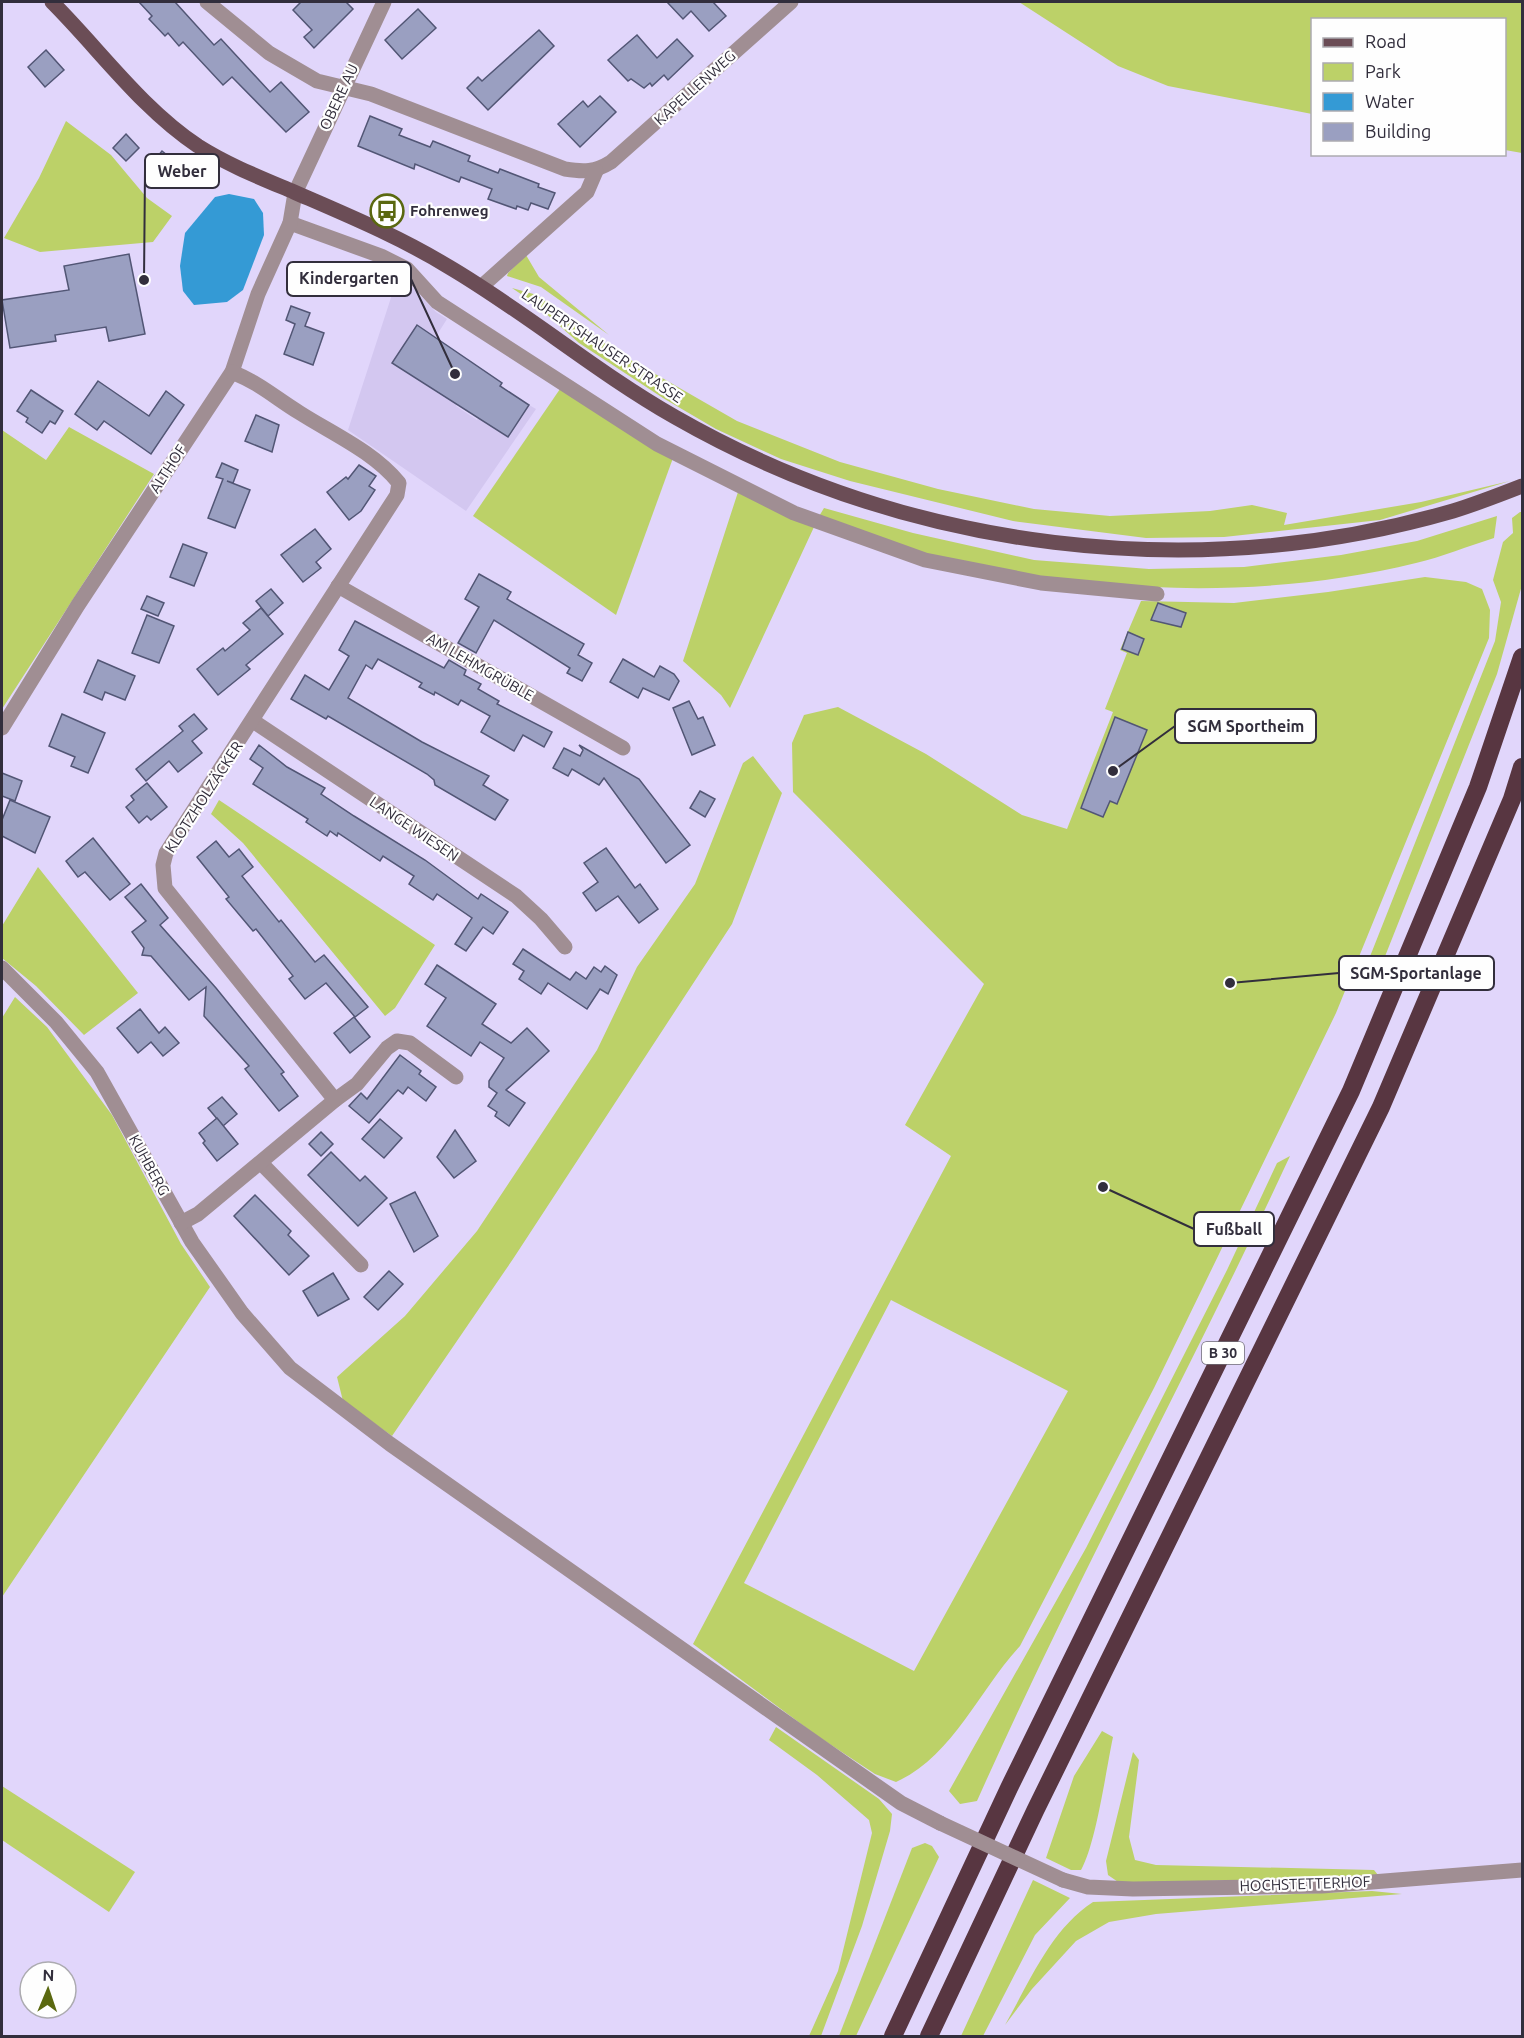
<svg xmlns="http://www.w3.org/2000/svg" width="1524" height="2038" font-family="Ubuntu,sans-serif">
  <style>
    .built { fill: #d3c7f0 }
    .green { fill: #bcd168; fill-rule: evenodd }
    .water { fill: #349ad5 }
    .building { fill: #9a9fc1; stroke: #525675; stroke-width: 1.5 }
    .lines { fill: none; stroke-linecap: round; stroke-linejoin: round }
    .minor { stroke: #a08e93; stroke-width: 15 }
    .major { stroke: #6b4d56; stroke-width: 15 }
    .highway { stroke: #583641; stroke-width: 18 }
    .minor-bridge { stroke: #a08e93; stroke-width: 15 }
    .labels { text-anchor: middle; stroke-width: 4.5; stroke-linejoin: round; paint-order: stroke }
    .shield { fill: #fefefe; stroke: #6f6c76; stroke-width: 1.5 }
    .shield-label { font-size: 14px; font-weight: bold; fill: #322e3c }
    .street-label { font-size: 15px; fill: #322e3c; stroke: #fefefe }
    .poi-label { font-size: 15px; font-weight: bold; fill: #322e3c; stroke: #fefefe; text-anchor: start }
    .leader { fill: none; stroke: #322e3c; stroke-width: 2 }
    .callout-dot { fill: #322e3c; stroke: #fefefe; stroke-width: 2 }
    .callout { fill: #fefefe; stroke: #322e3c; stroke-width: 2 }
    .callout-label { font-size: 16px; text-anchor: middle; font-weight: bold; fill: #322e3c }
  </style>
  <rect width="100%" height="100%" fill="#e1d6fb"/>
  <path class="built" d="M399 273 436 312 447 319 435 338 416 325 392 363 413 377 428 378 424 384 445 398 449 392 460 399 456 406 477 420 492 399 484 422 508 437 529 405 536 409 466 511 348 430Z"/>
  <g class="green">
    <path d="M1019 2H1522V153L1505 150 1504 20H1312V114L1168 86 1118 66Z"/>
    <path d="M66 121 111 155 147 198 172 216 153 242 40 252 4 238 39 178Z"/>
    <path d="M526 255 539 277 609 335 541 287 507 276 508 273Z"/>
    <path d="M512 288 537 295 617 352 737 421 840 462 938 489 1034 509 1110 516 1210 511 1252 505 1287 513 1284 525 1421 502 1510 481 1380 520 1224 537 1146 538 1013 521 850 481 781 459 716 429 663 398 579 343 534 303Z"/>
    <path d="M560 389 673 458 616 615 473 516Z"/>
    <path d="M69 427 154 474 2 709V430L46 460Z"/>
    <path d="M738 492 814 527 730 708 721 695 683 661Z"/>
    <path d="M824 508 913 533 1034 560 1149 569 1244 567 1341 555 1417 541 1497 516 1494 538C1468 546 1442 557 1416 563 1257 602 1083 593 925 554 889 544 853 530 818 518Z"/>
    <path d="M1520 512H1522V585L1497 674 1380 969 1369 974 1367 964 1495 641 1501 602 1493 580 1503 542 1513 533 1512 518Z"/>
    <path d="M1425 577 1466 582 1482 589 1490 610 1489 638 1336 1013 1154 1388 1020 1646C979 1690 953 1756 896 1782L875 1774 816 1735 693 1644 951 1156 905 1125 984 984 793 792 792 743 804 715 838 707 926 754 1022 815 1067 829 1113 712 1105 709 1127 653 1120 650 1141 601 1234 603 1328 592ZM891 1300 1068 1391 914 1671 744 1583Z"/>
    <path d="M753 756 782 793 732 924 513 1259 392 1436 343 1401 337 1377 405 1316 477 1231 597 1050 637 967 695 884 743 763Z"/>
    <path d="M219 800 435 945 395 1008 385 1016 243 843 211 814Z"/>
    <path d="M38 867 138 993 84 1035 36 986 2 958V926Z"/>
    <path d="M15 997 47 1027 112 1115 181 1244 210 1287 2 1597V1018Z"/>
    <path d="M1290 1156C1190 1372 1074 1583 977 1801L960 1804 949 1791 1086 1548 1227 1270 1277 1163Z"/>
    <path d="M776 1727 879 1799 892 1814 890 1831 862 1926 821 2036H809L838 1971 872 1833 869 1820 817 1775 769 1740Z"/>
    <path d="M1102 1731 1113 1737C1106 1770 1096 1844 1081 1870H1071L1046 1858 1074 1776Z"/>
    <path d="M1133 1752 1139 1760 1129 1837 1135 1860 1156 1865 1374 1870 1378 1875 1121 1884 1108 1875 1106 1861Z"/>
    <path d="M2 1786 135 1872 109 1912 2 1840Z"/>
    <path d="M925 1843 932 1846 939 1857 856 2036H839L912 1848Z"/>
    <path d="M1033 1880 1070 1898 1035 1935 983 2036H961Z"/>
    <path d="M1372 1891 1402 1894 1156 1914 1109 1922 1076 1941 1032 1989 1005 2025C1029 1983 1051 1929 1093 1902Z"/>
  </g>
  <path class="water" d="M229 194 254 199 263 213 264 235 243 290 227 302 194 305 183 291 180 266 185 233 215 197Z"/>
  <g class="building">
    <path d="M139 2H175L214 45 221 39 270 92 281 82 309 112 286 132 232 77 223 85 183 42 179 46 168 33 165 36 149 19 152 16Z"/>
    <path d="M301 2H346L353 9 314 48 304 37 312 30 293 10Z"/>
    <path d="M667 2H713L726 16 709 31 691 11 683 19Z"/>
    <path d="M418 9 436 28 402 59 385 40Z"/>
    <path d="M539 30 554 46 488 110 467 88 478 77 482 81Z"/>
    <path d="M637 35 657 58 677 39 693 56 668 80 664 75 652 86 650 83 644 88 631 79 628 81 608 60Z"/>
    <path d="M46 50 64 70 45 87 28 67Z"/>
    <path d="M600 96 616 112 580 147 558 124 583 101 588 107Z"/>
    <path d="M370 116 402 129 399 135 430 147 433 141 470 156 468 161 498 173 500 169 539 184 538 187 555 193 548 209 531 203 528 210 517 206 516 209 488 199 492 189 461 177 459 182 415 164 414 169 358 146Z"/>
    <path d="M126 134 139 148 126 161 113 148Z"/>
    <path d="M162 151 183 168 168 187 147 170Z"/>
    <path d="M129 254 145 334 109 341 106 327 55 335 56 341 10 348 2 300 69 290 64 266Z"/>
    <path d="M291 306 310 313 305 326 324 333 313 365 284 354 295 324 286 320Z"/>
    <path d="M417 325 502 383 500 386 529 405 508 437 392 363Z"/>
    <path d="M98 381 149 416 166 391 184 405 151 454 104 421 97 430 75 414Z"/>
    <path d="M31 390 63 411 55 424 50 421 42 433 26 422 28 418 17 411Z"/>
    <path d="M256 415 279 425 272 452 245 441Z"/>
    <path d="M222 463 238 470 233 483 227 481 250 490 235 528 208 518 223 479 216 477Z"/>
    <path d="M359 465 376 476 369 486 375 490 361 511 349 520 327 492 346 477 348 479Z"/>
    <path d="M315 529 331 549 316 562 321 568 303 582 281 555Z"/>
    <path d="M183 544 207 553 194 586 170 577Z"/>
    <path d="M479 574 511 592 507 599 584 644 578 655 592 663 582 681 567 673 570 668 494 620 476 653 458 643 479 607 465 599Z"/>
    <path d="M271 589 283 603 268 616 256 601Z"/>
    <path d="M147 596 164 603 158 616 141 609Z"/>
    <path d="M1158 603 1186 613 1181 627 1151 620Z"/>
    <path d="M261 608 283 634 246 665 250 669 218 695 197 669 223 648 225 651 250 630 243 623Z"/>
    <path d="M147 615 174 626 159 663 132 653Z"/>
    <path d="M355 621 444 668 449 660 466 670 464 675 481 684 478 689 499 701 497 704 552 732 544 747 523 735 514 751 481 732 490 716 461 700 458 705 435 692 434 695 419 687 422 683 378 659 372 669 366 665 348 698 422 742 489 776 483 785 508 800 495 820 435 785 434 780 427 774 328 716 326 719 291 699 305 675 329 690 349 656 339 650Z"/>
    <path d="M1128 632 1144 639 1138 655 1122 649Z"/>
    <path d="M623 659 654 677 660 666 674 674 679 681 669 700 643 688 638 698 610 682Z"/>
    <path d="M98 660 135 676 125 700 105 692 102 700 84 692Z"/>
    <path d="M689 701 698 719 703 717 715 745 692 755 673 708Z"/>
    <path d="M62 714 105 733 88 773 71 766 75 757 49 746Z"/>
    <path d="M194 714 207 729 192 741 202 753 178 772 169 761 146 781 136 769 183 731 179 726Z"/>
    <path d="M1115 717 1147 730 1117 804 1110 801 1103 817 1081 808Z"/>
    <path d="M259 745 287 767 325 788 321 794 354 816 425 860 478 899 481 894 508 912 493 934 483 927 466 951 455 944 472 918 437 894 433 900 409 884 414 876 383 856 380 861 338 833 337 836 330 831 327 836 306 822 308 819 253 784 263 768 250 759Z"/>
    <path d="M579 745 639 779 690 845 666 863 604 778 599 785 572 769 568 776 553 768 564 748 580 756 583 750Z"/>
    <path d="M2 773 22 781 15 801 2 796Z"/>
    <path d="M147 783 167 807 151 820 147 816 139 823 126 807 134 800 131 796Z"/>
    <path d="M700 791 715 799 705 817 690 808Z"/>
    <path d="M10 800 50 817 35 853 2 836V820Z"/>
    <path d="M93 838 130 884 110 900 85 872 78 877 66 861Z"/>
    <path d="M216 841 229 857 239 849 253 867 242 876 279 922 281 920 315 962 324 955 368 1007 355 1017 326 983 305 999 289 979 293 976 256 929 253 931 226 899 229 897 197 857Z"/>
    <path d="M606 848 635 888 640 884 658 909 639 923 618 896 596 911 583 893 598 882 584 863Z"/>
    <path d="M141 884 168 918 160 925 216 988 284 1072 281 1074 298 1096 279 1111 245 1069 249 1066 204 1016 206 987 189 1000 151 956 142 955 144 948 132 932 146 921 125 897Z"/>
    <path d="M523 949 570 980 576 972 586 979 594 967 601 972 605 966 617 975 608 994 600 989 587 1009 548 983 541 994 519 979 524 971 513 964Z"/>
    <path d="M437 965 496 1004 482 1024 511 1043 527 1028 549 1051 506 1090 525 1103 509 1126 495 1116 497 1112 488 1106 497 1093 489 1087V1081L504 1058 480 1042 471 1056 427 1026 446 998 425 984Z"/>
    <path d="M140 1009 159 1033 165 1027 179 1043 163 1056 151 1042 138 1053 117 1028Z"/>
    <path d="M354 1017 370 1037 350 1053 334 1033Z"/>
    <path d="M400 1055 421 1071 419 1074 436 1087 426 1101 408 1087 403 1094 398 1090 369 1123 349 1106 361 1093 367 1099Z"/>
    <path d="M222 1097 237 1114 223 1126 208 1108Z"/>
    <path d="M217 1118 238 1144 217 1161 203 1143 205 1141 199 1133Z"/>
    <path d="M380 1119 402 1138 384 1158 362 1139Z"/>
    <path d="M455 1130 476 1161 454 1178 437 1157Z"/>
    <path d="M321 1132 333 1144 321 1156 309 1144Z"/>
    <path d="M331 1152 360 1181 365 1176 387 1198 358 1226 308 1175Z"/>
    <path d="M415 1192 438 1236 414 1252 390 1204Z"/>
    <path d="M255 1195 291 1231 288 1235 309 1256 289 1275 234 1216Z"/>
    <path d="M389 1271 403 1284 378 1310 364 1297Z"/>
    <path d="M333 1273 349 1299 318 1316 303 1291Z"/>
  </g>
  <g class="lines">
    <g class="minor">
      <path d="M207 2 269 53 317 81 371 94 565 169C584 172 595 172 611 162L791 2"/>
      <path d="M290 223 381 256 407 269 437 302 657 444 794 513 925 560 1041 583 1157 594"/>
      <path d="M482 286 587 192 596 171"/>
      <path d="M338 586 623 748"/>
      <path d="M253 721 516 896 541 919 565 947"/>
      <path d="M2 728 78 605 232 372 258 294 290 223 295 193 384 2"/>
      <path d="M2 968 56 1022 97 1072 192 1242 242 1313 290 1368 390 1444 901 1803 940 1823"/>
      <path d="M335 1100 357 1084 387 1048 397 1041 410 1043 456 1077"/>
      <path d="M261 1163 361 1265"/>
      <path d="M181 1223 198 1214 335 1100 165 888 163 865 166 853 397 495 399 483C374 452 333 434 300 413 274 397 261 384 232 372"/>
      <path d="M1063 1880 1088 1887 1133 1889 1322 1886 1522 1870"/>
    </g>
    <path class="major" d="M52 2C100 50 141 108 198 146 228 165 261 178 294 192 347 215 400 237 449 267 527 313 596 372 675 417 909 551 1193 586 1453 511 1476 504 1499 495 1522 486"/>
    <g class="highway">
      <path d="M893 2036 1009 1788 1351 1091 1478 787 1522 657"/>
      <path d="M929 2036 1035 1811 1381 1107 1512 799 1522 767"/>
    </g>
    <path class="minor-bridge" d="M940 1823 1063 1880"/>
  </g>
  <defs>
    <symbol id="bus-ring" viewBox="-11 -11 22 22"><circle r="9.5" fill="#fefefe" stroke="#5a6810" stroke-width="1.5"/><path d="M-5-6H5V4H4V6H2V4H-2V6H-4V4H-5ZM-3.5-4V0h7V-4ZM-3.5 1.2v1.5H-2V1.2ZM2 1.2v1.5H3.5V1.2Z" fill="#5a6810"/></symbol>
  </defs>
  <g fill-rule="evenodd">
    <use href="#bus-ring" x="368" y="192" width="38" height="38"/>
  </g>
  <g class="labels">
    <rect class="shield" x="1202" y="1342" width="42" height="22" rx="4.5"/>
    <g class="shield-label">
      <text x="1223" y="1358">B 30</text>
    </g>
    <g class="street-label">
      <text transform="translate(695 88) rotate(-42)" y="5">KAPELLENWEG</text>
      <text transform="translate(339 97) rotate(-65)" y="5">OBERE AU</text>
      <text transform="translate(602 346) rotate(34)" y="5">LAUPERTSHAUSER STRASSE</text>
      <text transform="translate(168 469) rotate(-57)" y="5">ALTHOF</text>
      <text transform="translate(480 667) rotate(30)" y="5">AM LEHMGRÜBLE</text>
      <text transform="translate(204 797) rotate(-57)" y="5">KLOTZHOLZÄCKER</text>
      <text transform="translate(414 829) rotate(34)" y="5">LANGE WIESEN</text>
      <text transform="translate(149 1165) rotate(61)" y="5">KUHBERG</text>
      <text transform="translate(1305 1884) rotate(-2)" y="5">HOCHSTETTERHOF</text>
    </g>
    <g class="poi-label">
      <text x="410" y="216">Fohrenweg</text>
    </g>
  </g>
  <path class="leader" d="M144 280L145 171M455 374L411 279M1113 771L1175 726M1230 983L1339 973M1103 1187L1194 1229"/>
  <g class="callout-dot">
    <circle cx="144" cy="280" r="6"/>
    <circle cx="455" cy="374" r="6"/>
    <circle cx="1113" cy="771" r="6"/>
    <circle cx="1230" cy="983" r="6"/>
    <circle cx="1103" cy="1187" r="6"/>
  </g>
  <g class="callout">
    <rect x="145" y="154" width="74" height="34" rx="6"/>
    <rect x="287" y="262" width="124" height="34" rx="6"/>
    <rect x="1175" y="709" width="141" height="34" rx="6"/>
    <rect x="1339" y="956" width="155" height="34" rx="6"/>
    <rect x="1194" y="1212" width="80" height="34" rx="6"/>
  </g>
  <g class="callout-label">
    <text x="182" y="177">Weber</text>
    <text x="349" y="284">Kindergarten</text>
    <text x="1246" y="732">SGM Sportheim</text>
    <text x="1416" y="979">SGM-Sportanlage</text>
    <text x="1234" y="1235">Fußball</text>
  </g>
  <rect width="1524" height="2038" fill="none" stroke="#322e3c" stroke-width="6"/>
  <rect x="1311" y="18" width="195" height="138" fill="#fefefe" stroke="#acabb0" stroke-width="1.5"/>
  <rect x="1323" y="38" width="30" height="9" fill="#6b4d56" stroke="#acabb0" stroke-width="1.5"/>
  <text x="1365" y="48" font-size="18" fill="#322e3c">Road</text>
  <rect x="1323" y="63" width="30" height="18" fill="#bcd168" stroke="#acabb0" stroke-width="1.5"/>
  <text x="1365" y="78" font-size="18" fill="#322e3c">Park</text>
  <rect x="1323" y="93" width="30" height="18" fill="#349ad5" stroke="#acabb0" stroke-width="1.5"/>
  <text x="1365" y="108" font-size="18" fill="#322e3c">Water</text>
  <rect x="1323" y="123" width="30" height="18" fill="#9a9fc1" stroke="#acabb0" stroke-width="1.5"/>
  <text x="1365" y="138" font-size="18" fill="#322e3c">Building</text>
  <g transform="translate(48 1990) rotate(2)"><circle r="28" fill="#fefefe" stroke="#acabb0" stroke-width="1.5"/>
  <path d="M0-4.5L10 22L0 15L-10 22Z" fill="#5a6810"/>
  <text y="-9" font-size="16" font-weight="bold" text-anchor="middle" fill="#322e3c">N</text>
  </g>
</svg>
